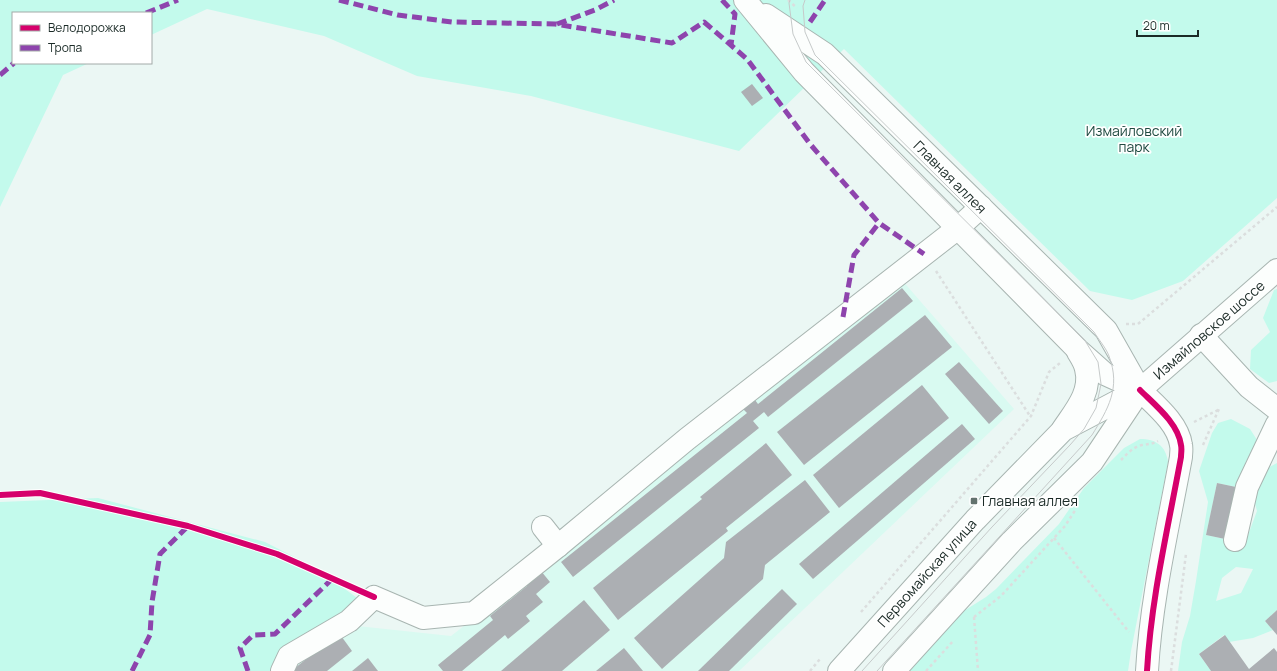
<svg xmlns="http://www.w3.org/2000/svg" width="1277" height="671" font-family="Manrope,sans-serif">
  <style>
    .built { fill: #d9faf1 }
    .green { fill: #c3faec; fill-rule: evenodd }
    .building { fill: #acafb3 }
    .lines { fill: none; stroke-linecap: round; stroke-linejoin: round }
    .minor-casing { stroke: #a8b5b1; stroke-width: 24 }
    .major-casing { stroke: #a8b5b1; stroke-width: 24 }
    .path { stroke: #dbdede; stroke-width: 2.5; stroke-dasharray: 3 3; stroke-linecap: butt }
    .minor { stroke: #fcfefd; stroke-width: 22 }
    .major { stroke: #fcfefd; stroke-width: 22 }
    .tram { stroke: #c6caca; stroke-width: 1 }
    .quiet { stroke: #8e44ad; stroke-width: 5; stroke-dasharray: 10 5; stroke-linecap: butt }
    .cycleway-casing { stroke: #fff; stroke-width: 8 }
    .cycleway { stroke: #d6006c; stroke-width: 6 }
    .poi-dot { fill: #63726e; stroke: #fff; stroke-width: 1.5 }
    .labels { text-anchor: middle; stroke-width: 3.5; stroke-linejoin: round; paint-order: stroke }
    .park-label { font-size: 14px; fill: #1f4b41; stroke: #fff }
    .street-label { font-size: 14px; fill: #1a2a26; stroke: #fff }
    .poi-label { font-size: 14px; fill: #1a2a26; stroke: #fff; text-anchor: start }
  </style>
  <rect width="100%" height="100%" fill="#ebf7f4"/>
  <path class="built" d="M901 279 1014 409 739 671H285L348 625 451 636 549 560Z"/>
  <g class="green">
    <path d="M0 0H1277V198L1183 281 1132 300 1090 291 844 49 739 151 531 96 417 76 324 36 207 9 151 35V13H13V63H89L63 75 0 207Z"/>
    <path d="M1277 289V381L1269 383 1250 369 1251 350 1270 332 1263 318 1274 290Z"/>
    <path d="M1231 419 1250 429 1259 443 1246 461 1241 484 1236 487 1217 483 1206 535 1225 539 1248 535 1257 511 1252 493 1262 471 1277 463V610L1265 621 1273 630 1253 638 1229 642 1224 635 1199 654 1211 671H1178L1182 642 1190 616 1196 581 1208 502 1199 471 1212 433 1218 423ZM1236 567 1253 569 1241 593 1216 601 1222 578Z"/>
    <path d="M1140 439C1156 439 1166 446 1168 462L1131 651 1128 671H906L959 614 986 597 996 589 1059 524 1084 488 1124 448Z"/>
    <path d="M98 498 265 542 316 568 360 600 275 671H0V502Z"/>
  </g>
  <g class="building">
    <path d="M752 84 763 98 752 106 741 92Z"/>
    <path d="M902 288 913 301 768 417 764 412 753 421 759 428 573 577 561 562 747 413 743 409 755 400 758 404Z"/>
    <path d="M925 315 952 347 804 465 777 432Z"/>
    <path d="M959 362 1003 411 989 424 945 374Z"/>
    <path d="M922 385 949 418 839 508 813 475Z"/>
    <path d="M962 424 975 439 813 579 799 564Z"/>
    <path d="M766 443 792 475 726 528 728 531 618 620 593 588 702 499 700 497Z"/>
    <path d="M805 480 830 512 765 565 763 579 662 669 634 638 724 558 726 542Z"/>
    <path d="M1217 483 1236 487 1225 539 1206 535Z"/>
    <path d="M541 571 550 582 536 594 543 602 526 616 530 621 508 639 505 635 462 671H443L438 665 493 620 490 616 527 586 525 584Z"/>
    <path d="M782 589 797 604 729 671H698Z"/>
    <path d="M584 600 610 630 562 671H501Z"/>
    <path d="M1277 610V635L1265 621Z"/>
    <path d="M339 633 352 651 327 671H293L295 668Z"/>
    <path d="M1225 635 1249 669 1274 648 1277 652V671H1211L1199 654Z"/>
    <path d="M624 648 643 671H596Z"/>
    <path d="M368 658 378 671H352Z"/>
  </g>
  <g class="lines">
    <defs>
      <g id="minor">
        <path d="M1201 335 1249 387 1277 409"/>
        <path d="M1140 390C1155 405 1178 423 1181 445 1182 449 1181 453 1181 457 1168 528 1151 599 1147 671"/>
        <path d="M543 527 558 546"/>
        <path d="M1235 540 1247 487 1277 424"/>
        <path d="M282 671 289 656 349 621 374 597 423 618 474 613 558 546 687 439 958 228 981 207"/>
      </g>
      <g id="major">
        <path d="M745 0 804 72 1078 350 1105 374 1140 390"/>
        <path d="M766 15 825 54 1106 330 1140 390"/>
        <path d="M1063 429C1075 411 1092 392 1086 369 1085 363 1081 357 1078 352"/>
        <path d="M839 671 975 520 1063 430 1139 390"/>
        <path d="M894 671 1012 541 1092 462 1140 390 1277 270"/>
      </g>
    </defs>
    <use href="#minor" class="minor-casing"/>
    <use href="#major" class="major-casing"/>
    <g class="path">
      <path d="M788 0 797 8"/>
      <path d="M936 271 1030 416"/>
      <path d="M1126 324H1138L1277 207"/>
      <path d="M1194 422 1220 409"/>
      <path d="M1203 445 1219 409"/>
      <path d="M1121 460C1127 454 1133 447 1142 445 1149 444 1152 444 1158 441"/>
      <path d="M1054 538 1129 632"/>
      <path d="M861 612 1031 416 1049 372 1060 363"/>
      <path d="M974 617 1001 596 1065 526 1076 509"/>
      <path d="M974 617 978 671"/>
      <path d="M810 671 820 659"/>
      <path d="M926 671 954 640"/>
      <path d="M1171 671 1186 554"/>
    </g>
    <use href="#minor" class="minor"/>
    <use href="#major" class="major"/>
    <g class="tram">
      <path d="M790 0 789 3 793 34 806 62 1084 339 1098 362 1101 384 1096 408 1084 429 1070 445 992 527 862 671"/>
      <path d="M805 0 803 6 805 32 815 55 1094 332C1099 340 1106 348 1109 356 1121 388 1108 409 1092 435L877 671"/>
    </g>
    <g class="quiet">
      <path d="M339 0 398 15 452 22 555 24 672 43 704 22 747 59 810 144 879 223 924 254"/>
      <path d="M722 0 735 14 731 45"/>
      <path d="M146 13 178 0"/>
      <path d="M810 22 825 0"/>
      <path d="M557 24 595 10 614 0"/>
      <path d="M0 75 14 63"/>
      <path d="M843 317 854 255 879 223"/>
      <path d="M132 671 150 635 152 602 160 554 188 526"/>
      <path d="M248 671 240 648 253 635 275 634 333 578"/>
    </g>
    <defs>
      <g id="cycleway">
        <path d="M1140 390C1155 405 1178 423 1181 445 1182 449 1181 453 1181 457 1168 528 1151 599 1147 671"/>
        <path d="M0 495 40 493 188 526 277 554 374 597"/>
      </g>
    </defs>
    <use href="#cycleway" class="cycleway-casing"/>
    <use href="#cycleway" class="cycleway"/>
  </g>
  <rect class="poi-dot" x="970" y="497" width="8" height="8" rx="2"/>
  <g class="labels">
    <g class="park-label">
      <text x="1134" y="136">Измайловский<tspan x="1134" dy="16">парк</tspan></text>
    </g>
    <g class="street-label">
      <text transform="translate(950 177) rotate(45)" y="5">Главная аллея</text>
      <text transform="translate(1209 330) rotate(-41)" y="5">Измайловское шоссе</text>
      <text transform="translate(927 573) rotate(-48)" y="5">Первомайская улица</text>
    </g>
    <g class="poi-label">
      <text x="982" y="506">Главная аллея</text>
    </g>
  </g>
  <rect x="12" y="12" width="140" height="52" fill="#ffffff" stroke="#a3aaa8"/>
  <rect x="20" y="25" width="20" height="6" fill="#d6006c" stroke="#a3aaa8"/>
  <text x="48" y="32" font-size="12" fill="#1a2a26">Велодорожка</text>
  <rect x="20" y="45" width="20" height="6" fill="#8e44ad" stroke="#a3aaa8"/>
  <text x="48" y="52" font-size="12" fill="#1a2a26">Тропа</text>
  <path d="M1137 30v6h61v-6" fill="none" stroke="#1a2a26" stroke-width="2"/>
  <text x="1143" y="30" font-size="12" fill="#1a2a26" stroke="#ffffff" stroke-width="3" paint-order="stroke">20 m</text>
</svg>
